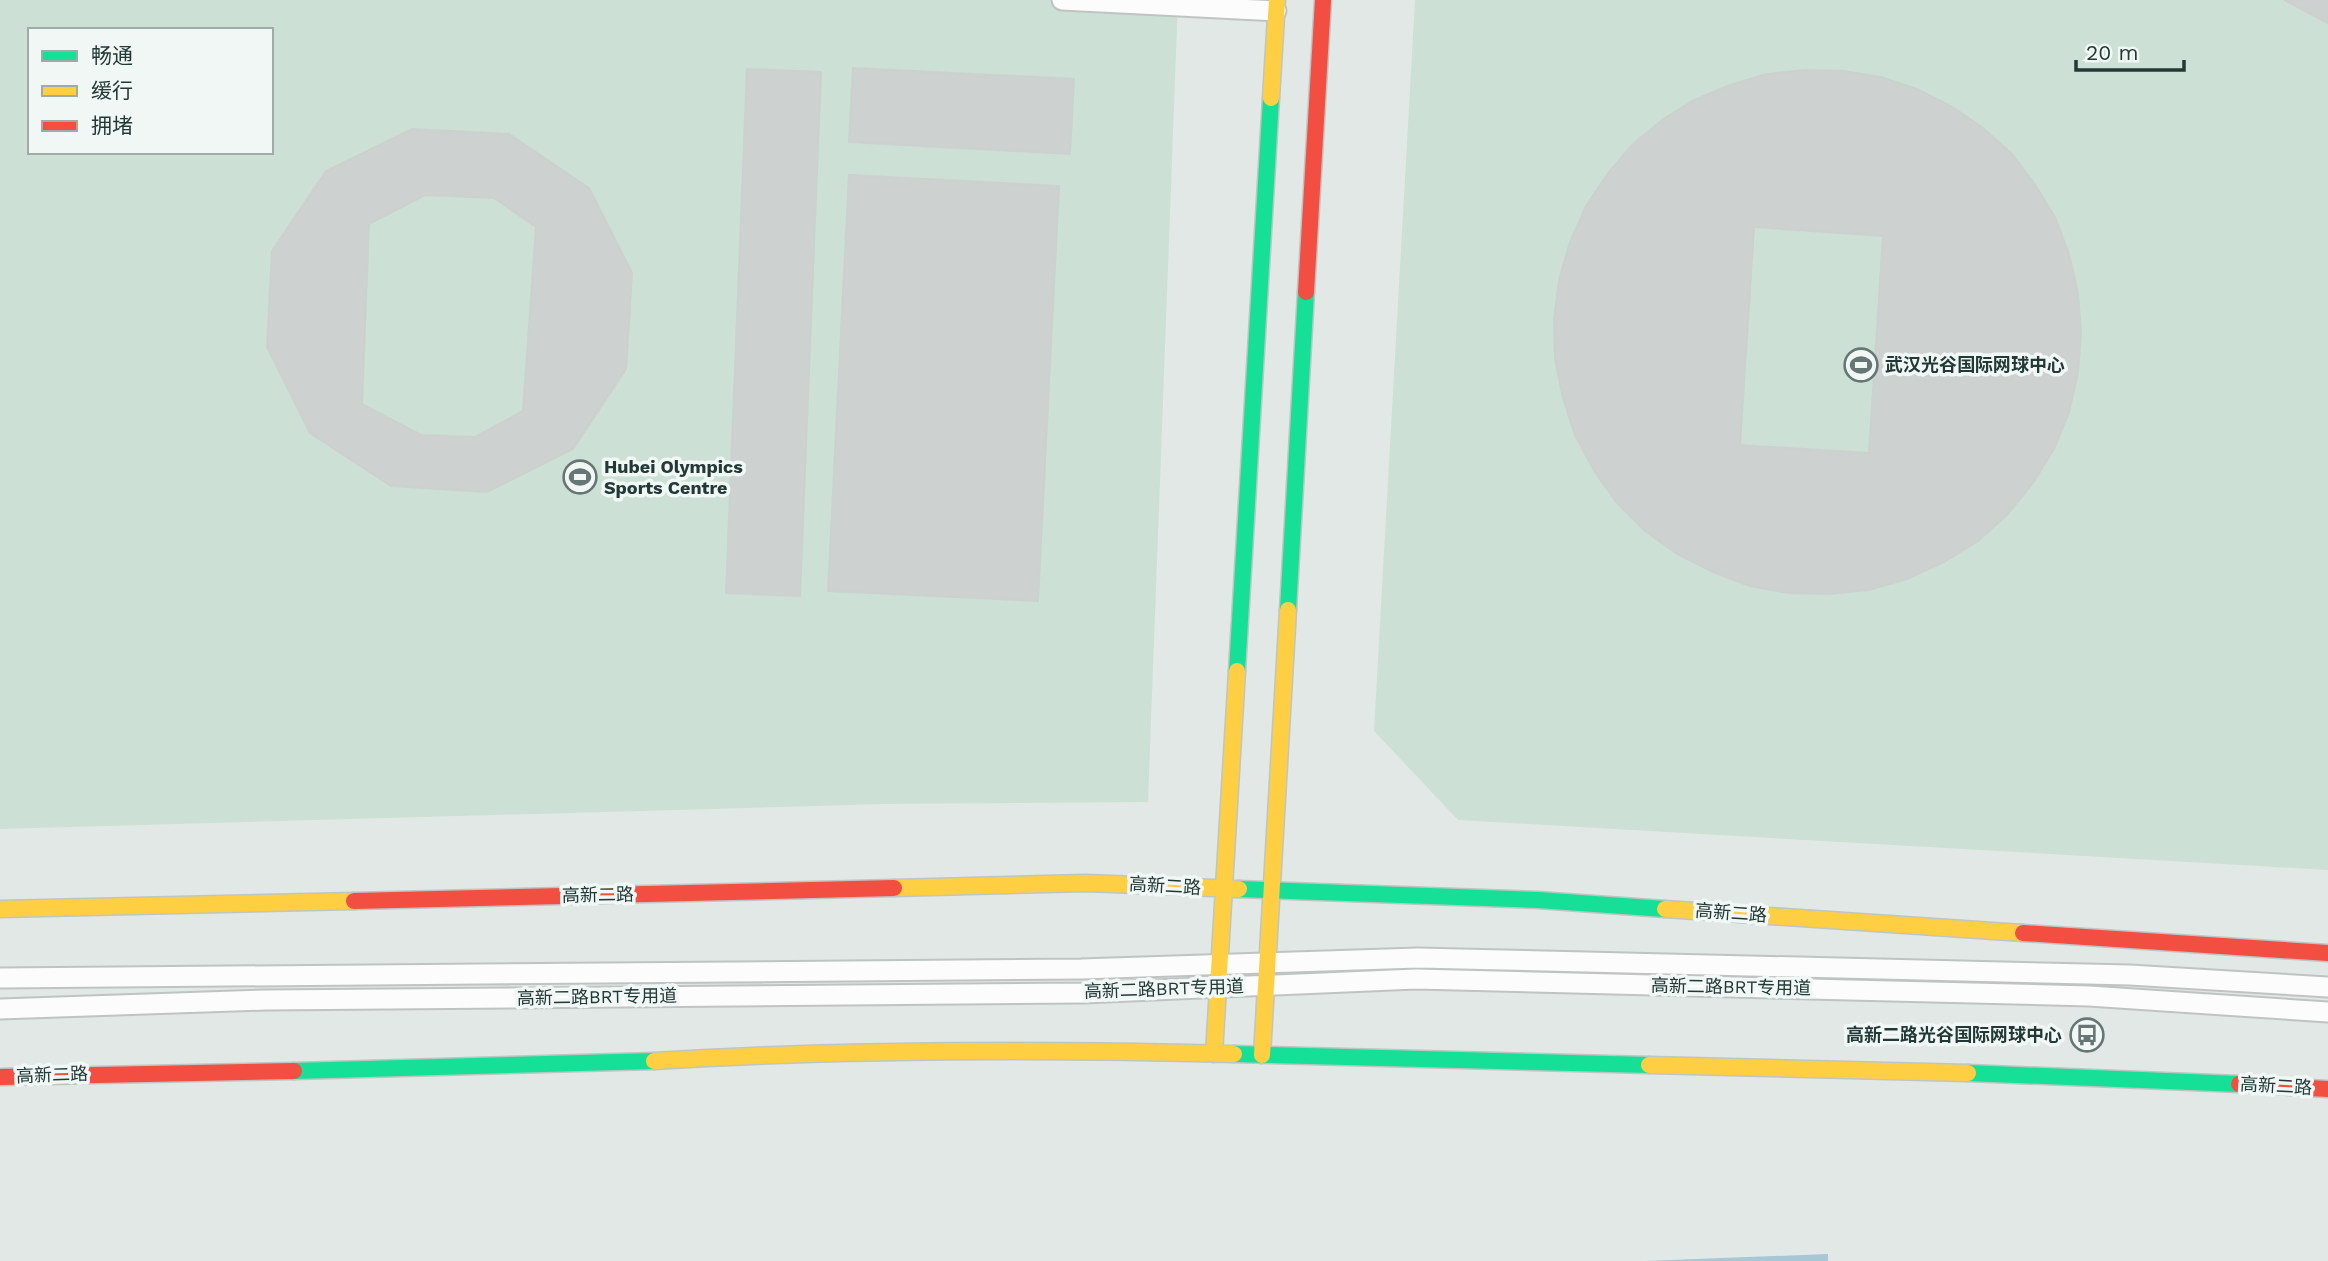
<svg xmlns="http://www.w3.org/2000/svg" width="2328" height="1261" font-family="'Work Sans','Noto Sans SC',sans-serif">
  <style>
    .green { fill: #cde0d5; fill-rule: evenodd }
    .water { fill: #a6c7d3 }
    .building { fill: #cdd1d0; stroke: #cbd1cf; stroke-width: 2; fill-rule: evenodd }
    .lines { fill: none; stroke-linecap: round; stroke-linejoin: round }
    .lane-casing { stroke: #bfc4c3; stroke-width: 23 }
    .fast-casing { stroke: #bfc5c3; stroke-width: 19 }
    .slow-casing { stroke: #bfc5c3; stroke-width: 19 }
    .jam-casing { stroke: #bfc5c3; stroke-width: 19 }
    .lane { stroke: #fbfcfb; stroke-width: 19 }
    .fast { stroke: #16e098; stroke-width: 16 }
    .slow { stroke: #ffcf43; stroke-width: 16 }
    .jam { stroke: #f24e42; stroke-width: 16 }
    .labels { text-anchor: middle; stroke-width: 7; stroke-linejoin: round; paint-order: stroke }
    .poi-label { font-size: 18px; font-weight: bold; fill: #223936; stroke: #f0f7f4; text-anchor: start }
    .street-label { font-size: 18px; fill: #223936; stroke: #f0f7f4 }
  </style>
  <rect width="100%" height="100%" fill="#e2e8e6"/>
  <path class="green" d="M0 0H1178L1148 802 885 804 0 829ZM30 30H271V152H30Z
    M1415 0H2328V870L1458 820 1374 731Z"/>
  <path class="water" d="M1828 1254V1261H1645Z"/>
  <path class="building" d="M2284 0H2328V23Z
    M853 68 1074 79 1070 154 849 142Z
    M747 69 821 72 800 596 726 593Z
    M1804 70 1843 71 1881 77 1917 89 1951 106 1982 127 2011 153 2034 183 2055 217 2069 254 2078 293 2081 333 2078 373 2069 412 2054 449 2033 483 2008 514 1978 541 1944 562 1907 579 1869 590 1829 594 1789 593 1750 586 1713 572 1677 554 1645 531 1617 503 1594 471 1575 435 1563 398 1555 359 1554 320 1559 280 1570 242 1586 206 1608 173 1633 144 1662 120 1694 100 1730 85 1767 74ZM1754 227 1883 236 1869 453 1740 445Z
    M412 129 509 134 589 188 632 273 626 369 573 449 487 492 391 486 310 433 267 347 272 251 326 171ZM425 195 494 198 536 227 523 411 475 437 421 435 362 404 369 224Z
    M849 175 1059 186 1038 601 828 591Z"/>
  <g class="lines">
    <defs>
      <path id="lane" d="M1062 0 1276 11
        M0 978 1081 969 1418 958 2130 975 2328 987
        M0 1009 265 1000 1083 993 1416 979 2089 996 2328 1012"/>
      <path id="fast" d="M1288 610 1306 292
        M1237 671 1271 98
        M1239 889 1538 900 1665 909
        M1234 1054 1649 1065
        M294 1071 654 1061
        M1968 1073 2239 1084"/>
      <path id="slow" d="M1271 98 1277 0
        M894 888 1086 883 1239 889
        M0 909 354 901
        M1665 909 2023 933
        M1214 1054 1237 671
        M1262 1055 1288 610
        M654 1061C847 1049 1040 1049 1234 1054
        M1649 1065 1968 1073"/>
      <path id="jam" d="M1306 292 1323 0
        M354 901 894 888
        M2023 933 2328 953
        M0 1077 294 1071
        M2239 1084 2328 1089"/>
    </defs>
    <use href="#lane" class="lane-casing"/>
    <use href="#fast" class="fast-casing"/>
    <use href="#slow" class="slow-casing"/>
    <use href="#jam" class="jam-casing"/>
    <use href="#lane" class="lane"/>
    <use href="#fast" class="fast"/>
    <use href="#slow" class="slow"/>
    <use href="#jam" class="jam"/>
  </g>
  <defs>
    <symbol id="stadium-ring" viewBox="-11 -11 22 22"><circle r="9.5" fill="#f0f7f4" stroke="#657674" stroke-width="1.5"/><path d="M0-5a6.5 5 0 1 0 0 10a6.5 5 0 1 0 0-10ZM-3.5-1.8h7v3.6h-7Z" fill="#657674"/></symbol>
    <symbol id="bus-ring" viewBox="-11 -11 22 22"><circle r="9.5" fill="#f0f7f4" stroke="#657674" stroke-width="1.5"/><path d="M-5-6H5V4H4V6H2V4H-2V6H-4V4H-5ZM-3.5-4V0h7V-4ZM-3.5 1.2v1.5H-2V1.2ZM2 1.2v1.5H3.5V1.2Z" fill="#657674"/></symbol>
  </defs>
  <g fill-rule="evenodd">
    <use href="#stadium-ring" x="1842" y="346" width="38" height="38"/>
    <use href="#stadium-ring" x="561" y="458" width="38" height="38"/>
    <use href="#bus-ring" x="2068" y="1016" width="38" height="38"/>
  </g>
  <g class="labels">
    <g class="poi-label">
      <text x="1885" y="371">武汉光谷国际网球中心</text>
      <text x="604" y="473">Hubei Olympics<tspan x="604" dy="21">Sports Centre</tspan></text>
      <text x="2062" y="1041" text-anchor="end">高新二路光谷国际网球中心</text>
    </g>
    <g class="street-label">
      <text transform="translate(1165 886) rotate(3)" y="6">高新二路</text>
      <text transform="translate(598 895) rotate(-1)" y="6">高新二路</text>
      <text transform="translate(1731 913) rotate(4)" y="6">高新二路</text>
      <text transform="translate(1731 987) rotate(1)" y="6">高新二路BRT专用道</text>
      <text transform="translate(1164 989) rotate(-2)" y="6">高新二路BRT专用道</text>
      <text transform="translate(597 997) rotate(-1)" y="6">高新二路BRT专用道</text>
      <text transform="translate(52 1075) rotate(-2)" y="6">高新二路</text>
      <text transform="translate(2276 1086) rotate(3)" y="6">高新二路</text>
    </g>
  </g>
  <rect x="28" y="28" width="245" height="126" fill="#f0f7f4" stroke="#9eaba8" stroke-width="2"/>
  <rect x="42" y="51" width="35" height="10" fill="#16e098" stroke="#9eaba8" stroke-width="2"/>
  <text x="91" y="63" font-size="21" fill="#223936">畅通</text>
  <rect x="42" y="86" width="35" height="10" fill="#ffcf43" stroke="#9eaba8" stroke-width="2"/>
  <text x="91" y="98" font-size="21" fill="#223936">缓行</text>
  <rect x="42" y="121" width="35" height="10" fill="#f24e42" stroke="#9eaba8" stroke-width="2"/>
  <text x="91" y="133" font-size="21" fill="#223936">拥堵</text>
  <path d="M2076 60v10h108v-10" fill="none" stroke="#223936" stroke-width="3.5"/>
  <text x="2086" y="60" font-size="21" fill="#223936" stroke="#f0f7f4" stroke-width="5" paint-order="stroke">20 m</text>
</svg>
